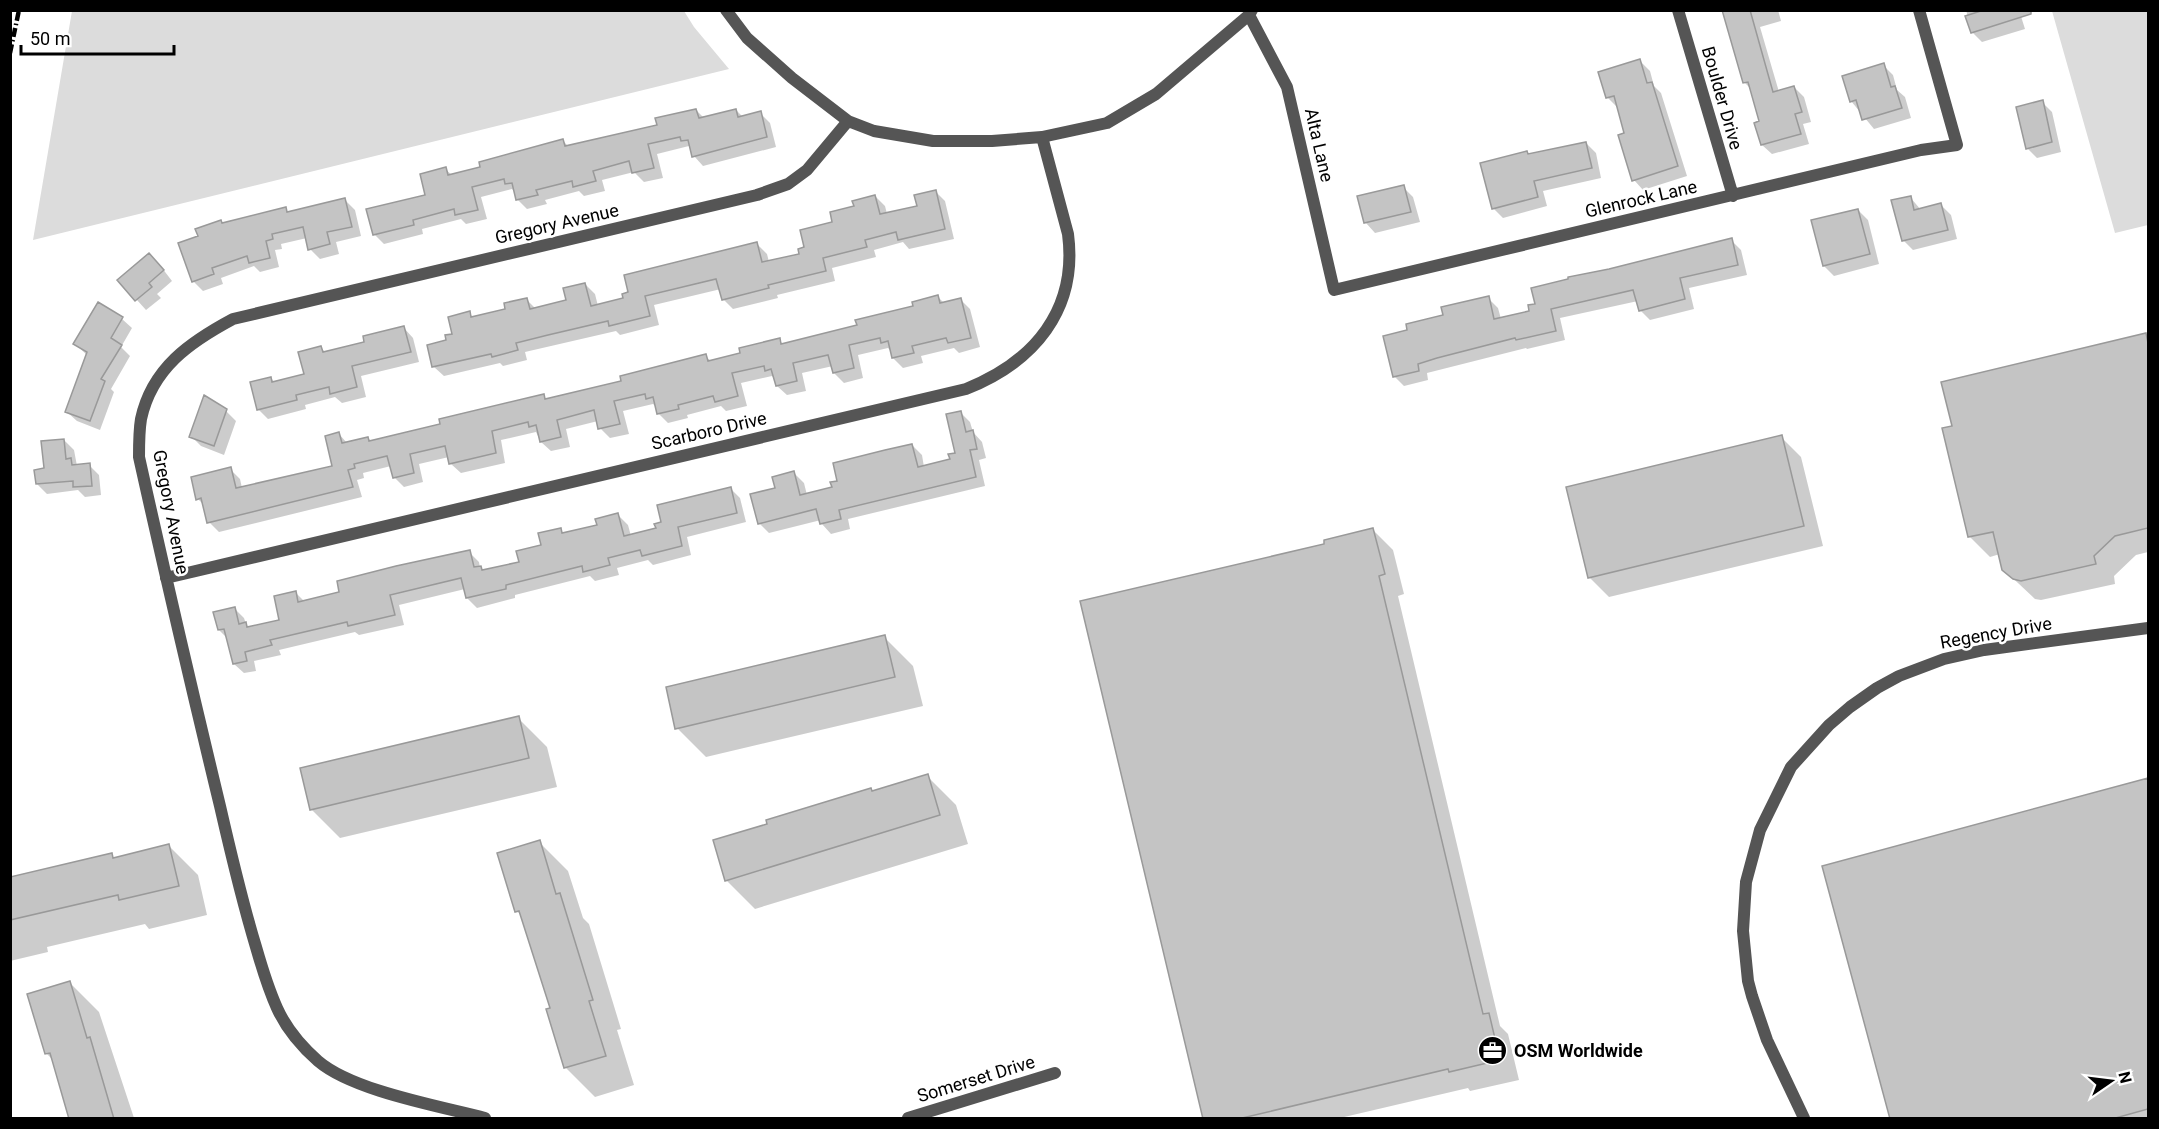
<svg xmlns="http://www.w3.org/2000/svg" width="2159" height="1129" font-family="Roboto,sans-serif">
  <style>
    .green { fill: #dcdcdc }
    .shadow { fill: #0003 }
    .building { fill: #c4c4c4; stroke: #999; stroke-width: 1.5 }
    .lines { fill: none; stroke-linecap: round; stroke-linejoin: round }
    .minor { stroke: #555; stroke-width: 12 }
    .rail { stroke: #000; stroke-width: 4.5; stroke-dasharray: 9 3 1.5 3; stroke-linecap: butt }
    .labels { text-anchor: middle; stroke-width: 5; stroke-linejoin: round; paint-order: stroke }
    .street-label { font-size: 18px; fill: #000; stroke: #fff }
    .poi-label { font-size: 18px; font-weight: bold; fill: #000; stroke: #fff; text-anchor: start }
  </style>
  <rect width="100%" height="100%" fill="#fff"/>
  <path class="green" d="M72 11H684L694 27 729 69 33 240Z
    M2052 11H2148V225L2115 233Z"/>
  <path class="shadow" d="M1723 10H1778L1781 21 1760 27 1779 92 1794 87 1804 97 1811 122 1803 124 1809 144 1772 154 1762 145 1761 122 1752 90 1744 82Z
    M1966 10H2019L2025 29 1982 42 1972 32Z
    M1640 61 1650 71 1654 86 1661 93 1687 176 1643 190 1634 180 1626 134 1617 107 1607 97Z
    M1883 65 1893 75 1897 90 1905 97 1911 118 1874 129 1851 101Z
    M2042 102 2052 112 2061 152 2037 158 2027 148Z
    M696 110 704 118 736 110 743 117 760 113 770 123 776 147 703 166 694 156 689 146 657 154 663 178 644 182 634 172 602 180 605 191 584 196 579 191 545 200 547 204 527 209 517 199 516 193 512 189 481 197 487 219 466 224 461 219 422 229 423 234 384 244 374 234 426 196 445 169 452 175 482 168 563 141 569 147 659 126Z
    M1586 143 1596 153 1601 178 1543 191 1547 206 1503 218 1493 208 1529 156Z
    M1403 187 1413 197 1420 222 1375 233 1366 223 1359 198Z
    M935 191 945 201 954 239 909 249 903 242 874 250 876 257 832 268 835 281 777 295 778 298 733 309 723 299 721 289 654 305 659 325 620 335 616 331 525 352 527 360 503 366 500 363 444 376 434 367 448 341 469 313 474 318 507 310 526 299 536 309 568 301 585 284 595 294 598 306 625 300 757 244 767 254 769 262 801 255 834 223 875 196 885 206 887 214 918 207Z
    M1910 197 1921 210 1941 205 1951 215 1957 239 1913 250 1903 240Z
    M345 200 355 210 361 236 336 242 339 254 320 259 310 249 307 238 281 244 282 249 275 250 279 267 260 272 254 266 221 278 223 284 203 291 193 281 200 237 223 224 285 209 289 213Z
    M1858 210 1868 220 1879 264 1834 276 1824 266Z
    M1731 240 1741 250 1747 275 1689 288 1694 309 1650 320 1640 310 1638 301 1560 318 1565 340 1527 349 1526 348 1427 373 1428 380 1404 386 1394 376 1409 331 1488 298 1498 308 1501 319 1531 312 1610 270Z
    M159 264 172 281 157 294 161 298 146 310 119 280Z
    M938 297 944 303 960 299 970 309 980 347 959 353 954 348 921 356 923 363 903 368 893 358 892 352 888 348 858 355 863 378 844 383 834 373 833 366 802 373 806 391 787 395 777 386 775 379 772 376 741 383 747 406 726 411 721 406 687 415 688 418 668 423 658 413 657 407 653 404 623 411 629 434 610 438 600 428 598 421 566 429 570 447 551 451 541 442 536 432 501 440 505 463 461 473 451 464 449 457 419 464 423 482 404 487 394 477 391 466 363 473 364 478 357 480 362 497 219 532 209 522 205 506 198 499 230 469 240 479 242 488 334 467 339 434 347 443 368 438 372 442 442 425 543 396 548 400 623 382 705 356 712 362 742 354 779 340 784 345 858 326 915 307Z
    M99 304 122 319 132 328 121 347 130 356 111 389 114 392 100 430 77 421 67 412 87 355 75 344Z
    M404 328 413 338 419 362 361 376 366 397 342 403 335 397 305 405 306 409 268 419 258 409 271 378 275 383 306 375 321 348 326 353 366 343Z
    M2146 335 2148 338V552L2136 555 2114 576 2115 584 2041 600 2035 599 2003 569 2000 554 1990 557 1970 537 1953 427Z
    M226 411 236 421 224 455 201 446 191 436Z
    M960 412 970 422 973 432 982 442 986 458 979 460 985 486 848 519 850 529 831 534 822 524 821 520 769 533 759 523 777 489 794 473 804 483 807 495 833 488 912 445 922 455 924 467 951 460 957 454Z
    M1781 437 1801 457 1823 546 1609 597 1589 577Z
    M64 440 74 450 77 466 89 465 99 475 101 495 85 497 78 490 47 494 37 484Z
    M730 488 740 498 746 522 687 537 691 555 653 565 648 560 617 568 619 575 595 581 590 576 515 595V598L477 608 467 598 465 589 399 605 404 625 359 635 355 632 279 650 281 655 254 661 256 671 244 673 234 664 228 639 219 630 234 608 244 618 246 624 249 628 281 621 295 592 305 602 341 594 469 552 479 562 480 568 484 571 520 563 543 546 560 530 565 534 599 526 618 515 628 525 631 536 657 529Z
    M1373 530 1393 550 1404 594 1398 596 1500 1026 1508 1034 1519 1080 1470 1091 1468 1088 1340 1118H1205L1326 545Z
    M884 637 913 666 923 706 706 757 677 728Z
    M518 718 547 747 557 787 340 838 311 809Z
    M927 776 956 805 968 844 755 909 726 880 769 825 870 789 873 792Z
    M2148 779V1118H1892L1824 867Z
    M539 842 568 871 583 918 589 924 621 1029 617 1030 634 1085 595 1097 566 1068 548 1010 552 1009 523 917 517 911Z
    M169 846 198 875 207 915 149 929 145 924 47 947 48 952 10 961V879L111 855 115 859Z
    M70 983 99 1012 134 1118H71L53 1060 46 1053Z"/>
  <path class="building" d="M1722 10H1750L1773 92 1794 86 1802 112 1795 114 1801 134 1761 145 1754 123 1759 121 1748 82 1743 83Z
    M1984 10H2031V14L1971 33 1965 16Z
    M1640 59 1647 83 1652 82 1678 166 1632 181 1618 135 1624 133 1614 96 1606 98 1598 72Z
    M1884 63 1891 87 1895 86 1902 108 1862 120 1856 100 1850 102 1842 76Z
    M2043 100 2052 142 2026 149 2016 107Z
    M696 109 699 118 736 109 738 117 761 111 767 137 692 157 688 140 681 141 680 137 648 144 654 168 632 173 629 161 593 171 596 181 573 187 572 181 536 190 538 195 516 200 512 183 505 184 504 179 472 187 478 210 455 215 454 209 413 220 414 225 373 235 366 209 425 195 420 174 446 167 448 175 480 167 479 162 563 139 565 146 657 125 655 118Z
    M1586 142 1592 168 1534 181 1538 197 1492 209 1480 163 1527 151 1528 154Z
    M1404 185 1411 212 1364 223 1357 196Z
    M936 190 945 229 898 240 896 232 865 240 867 247 823 258 826 271 768 285 769 288 722 300 716 279 645 296 650 316 609 326 608 321 548 335 516 343 518 350 492 357 491 354 432 367 427 345 446 340 445 335 452 334 448 317 470 311 471 317 505 309 504 303 527 298 530 309 566 300 563 288 585 283 591 306 623 298 622 294 628 292 624 275 757 242 762 262 799 254 798 249 804 247 800 230 832 222 830 212 854 206 852 201 875 195 880 214 917 206 914 195Z
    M1911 196 1914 210 1941 203 1948 230 1902 241 1891 200Z
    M345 198 352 227 327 232 330 244 308 250 303 227 272 234 273 239 266 241 270 258 249 263 247 256 212 268 214 274 192 282 178 243 198 236 195 229 221 220 222 223 286 207 287 212Z
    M1858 209 1870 254 1823 266 1811 220Z
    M1732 238 1738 265 1680 278 1685 299 1639 311 1633 290 1551 309 1556 331 1516 340 1515 338 1437 358 1418 364 1419 371 1393 377 1383 336 1407 330 1406 324 1443 315 1441 307 1489 296 1494 319 1529 311 1528 305 1535 304 1531 288 1568 279V277L1609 269Z
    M149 253 164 270 149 283 152 287 135 301 117 280Z
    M938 295 940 303 961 298 971 338 948 343 946 338 912 346 914 353 892 358 888 341 881 343 880 338 849 345 854 368 833 373 828 355 793 363 797 381 776 386 771 369 765 371 764 366 732 373 738 396 715 402 713 396 678 405 679 409 657 414 653 397 646 399 645 394 614 401 620 424 598 429 594 410 557 420 561 437 540 442 536 425 529 427 528 422 492 431 496 453 449 464 445 446 410 454 414 473 393 478 387 456 354 464 355 468 348 470 353 487 207 523 201 498 196 500 191 477 231 467 236 488 332 466 325 436 339 432 342 443 368 437 369 441 440 424 439 419 544 394 545 399 621 381 620 376 706 354 708 361 740 353 739 348 780 338 781 344 857 325 855 320 913 306 912 302Z
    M98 302 123 317 111 338 122 345 101 379 105 381 90 421 65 412 87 352 73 344Z
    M404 326 411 352 352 366 357 387 330 394 329 387 296 395 297 400 257 410 250 382 271 377 272 382 304 374 298 352 321 346 323 352 364 342 363 336Z
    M2146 333 2148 343V528L2115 536 2094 556 2096 564 2021 581 2013 579 2002 570 1993 532 1968 537 1942 428 1952 426 1941 382Z
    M204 395 227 409 214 446 189 437Z
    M961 411 966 432 973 430 977 449 970 450 976 477 839 510 841 519 820 524 816 509 758 524 750 494 775 488 772 477 794 471 800 495 832 487 830 482 837 481 833 463 885 450 912 444 918 467 950 459 948 454 955 453 946 414Z
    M1782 435 1804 526 1588 578 1566 487Z
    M64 439 66 459 71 458 72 465 90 463 92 486 73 487V481L36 484 34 470 44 468 41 441Z
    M731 487 737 513 678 527 682 546 642 556 640 550 608 558 610 565 583 572 582 566 506 585V589L466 598 461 578 390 595 395 615 348 626 347 622 270 640 272 645 245 652 247 661 233 664 224 629 218 630 213 612 235 607 239 624 246 622 247 627 279 620 274 596 296 591 298 602 339 592 337 581 396 566 470 550 474 567 481 566 482 570 519 562 516 551 541 545 538 533 561 528 562 533 597 525 595 519 618 513 624 536 656 528 654 524 661 522 657 505Z
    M1373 528 1385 574 1379 576 1483 1014 1489 1013 1500 1060 1449 1072 1448 1069 1238 1119H1203L1080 601 1324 544V540Z
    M885 635 895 677 675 729 666 687Z
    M519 716 529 758 310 810 300 768Z
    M928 774 940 815 725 881 713 840 767 824 766 820 871 788 872 791Z
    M2148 778V1109L2112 1119H1890L1822 866Z
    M540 840 556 894 560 893 593 1000 589 1001 606 1056 564 1068 546 1009 550 1008 519 911 515 912 497 853Z
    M169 844 179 886 119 900 118 895 10 920V877L112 853 113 858Z
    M70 981 87 1038 90 1037 114 1119H69L50 1053 45 1054 27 994Z"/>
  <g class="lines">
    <path class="minor" d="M726 10 747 38 792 78 848 121 874 131 933 141H992L1042 137 1107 123 1156 94 1249 15 1252 10
      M1678 10 1733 196
      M1249 15 1287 87 1334 290 1921 150 1957 145 1919 10
      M166 578 966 389C1034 362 1078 310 1068 234L1042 137
      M485 1118C439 1106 353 1091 318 1061 301 1046 286 1028 277 1008 268 988 262 968 256 947 242 901 231 854 220 806 192 690 165 574 139 457 139 445 139 431 141 419 152 368 190 342 233 319L757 195 788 184 807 170 848 121
      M908 1118 1055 1073
      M1804 1118 1767 1040 1752 996 1748 981 1743 931 1746 882 1760 830 1791 767 1829 725 1850 707 1877 688 1899 676 1944 659 1984 650 2148 628"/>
    <path class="rail" d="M10 53 19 10"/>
  </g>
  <defs>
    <symbol id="office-disc" viewBox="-11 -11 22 22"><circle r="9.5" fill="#000" stroke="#fff"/><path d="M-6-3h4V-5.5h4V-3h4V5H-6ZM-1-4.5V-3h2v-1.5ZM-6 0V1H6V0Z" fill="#fff"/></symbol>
  </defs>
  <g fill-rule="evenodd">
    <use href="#office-disc" x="1476" y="1034" width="33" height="33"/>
  </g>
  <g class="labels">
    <g class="street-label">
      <text transform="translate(1722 98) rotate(74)" y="6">Boulder Drive</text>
      <text transform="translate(1319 145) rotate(77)" y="6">Alta Lane</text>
      <text transform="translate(1641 199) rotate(-13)" y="6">Glenrock Lane</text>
      <text transform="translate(557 224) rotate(-13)" y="6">Gregory Avenue</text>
      <text transform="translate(709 431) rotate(-13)" y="6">Scarboro Drive</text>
      <text transform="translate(171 512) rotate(79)" y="6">Gregory Avenue</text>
      <text transform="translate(1996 633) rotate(-10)" y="6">Regency Drive</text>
      <text transform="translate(976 1079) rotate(-17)" y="6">Somerset Drive</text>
    </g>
    <g class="poi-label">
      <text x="1514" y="1057">OSM Worldwide</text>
    </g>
  </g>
  <rect width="2159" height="1129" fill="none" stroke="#000000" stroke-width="24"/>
  <g transform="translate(2111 1081) rotate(76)" stroke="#ffffff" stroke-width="4.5" paint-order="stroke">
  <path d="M0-4.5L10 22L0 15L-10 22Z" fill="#000000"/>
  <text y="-9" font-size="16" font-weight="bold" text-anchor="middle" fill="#000000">N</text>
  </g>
  <path d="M21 45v9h153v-9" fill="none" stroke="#000000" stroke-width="3"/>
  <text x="30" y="45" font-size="18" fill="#000000" stroke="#ffffff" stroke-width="4.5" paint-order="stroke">50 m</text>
</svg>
